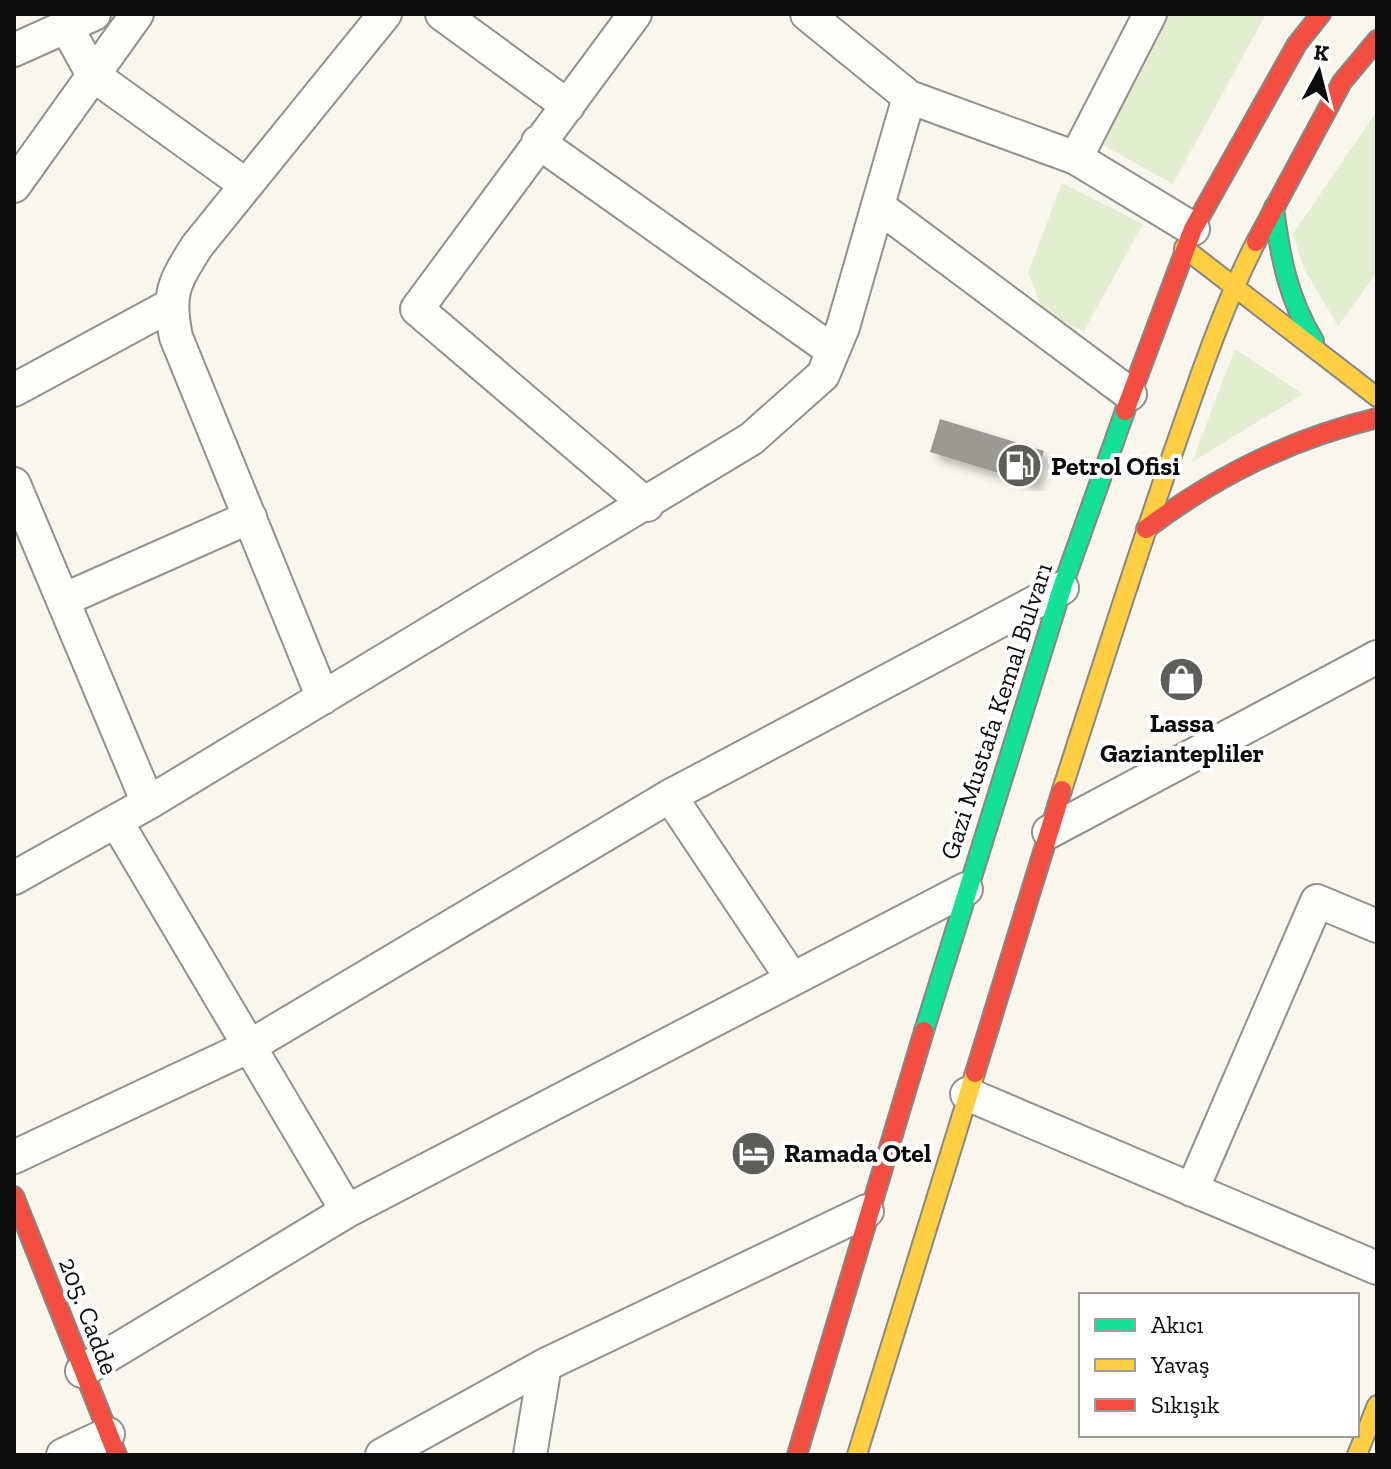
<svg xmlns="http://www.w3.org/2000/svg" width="1391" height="1469" font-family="'Zilla Slab',serif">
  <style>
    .green { fill: #e3edcf }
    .building { fill: #9c9995; filter: url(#shadow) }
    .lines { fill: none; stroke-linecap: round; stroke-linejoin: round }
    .street-casing { stroke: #92918d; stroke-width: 36 }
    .fast-casing { stroke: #898784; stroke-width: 22 }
    .slow-casing { stroke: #898784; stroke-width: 22 }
    .jam-casing { stroke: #898784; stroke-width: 22 }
    .street { stroke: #fefefc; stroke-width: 32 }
    .fast { stroke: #16e098; stroke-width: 18 }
    .slow { stroke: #ffcf43; stroke-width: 18 }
    .jam { stroke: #f24e42; stroke-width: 18 }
    .labels { text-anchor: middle; stroke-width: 8; stroke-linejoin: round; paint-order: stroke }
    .poi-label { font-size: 26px; font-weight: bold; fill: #0b0b0b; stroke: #fff; text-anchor: start }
    .street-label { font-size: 26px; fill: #0b0b0b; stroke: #fff }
  </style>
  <defs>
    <filter id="shadow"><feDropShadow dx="7" dy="7" stdDeviation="4" flood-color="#0004"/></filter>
  </defs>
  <rect width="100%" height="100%" fill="#f9f6ee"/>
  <path class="green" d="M1170 14H1266L1173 184 1099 143Z
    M1377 111V272L1338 326 1304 269 1293 234Z
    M1062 183 1143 224 1084 331 1045 315 1028 273Z
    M1235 349 1303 394 1192 462Z"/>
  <path class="building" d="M940 419 1044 451 1034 484 930 452Z"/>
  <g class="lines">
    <defs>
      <path id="street" d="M442 14 568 106
        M635 14 417 309 647 505
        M807 14 909 97 1076 158 1193 229
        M67 28 93 75 246 185
        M14 50 94 14
        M538 142 833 351
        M1076 158 1150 14
        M14 186 137 14
        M878 206 1130 394
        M14 390 169 306
        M14 484 148 803
        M63 600 250 517
        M323 698 176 337C167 293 174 283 197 246L385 14
        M670 796 791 977
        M116 821 347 1211
        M1049 832 1377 657
        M14 878 148 803 751 439 823 375 843 327 909 97
        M967 1094 1377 1268
        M14 1157 250 1046 670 796 1062 588
        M1192 1190 1317 901 1377 926
        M82 1371 347 1211 966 889
        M63 1455 108 1434
        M382 1455 545 1365 867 1211
        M530 1455 545 1365"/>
      <path id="fast" d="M1274 207C1280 257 1288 298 1314 341
        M924 1031 1062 588 1125 411"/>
      <path id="slow" d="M1184 248 1377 397
        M1062 790C1100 673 1136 557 1177 441 1201 373 1223 306 1256 242
        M857 1455 975 1073
        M1357 1455 1377 1405"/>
      <path id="jam" d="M1256 242 1342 82 1377 40
        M1125 411 1193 229 1297 44 1321 14
        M1146 529C1217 475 1291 439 1377 418
        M975 1073 1062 790
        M14 1196 117 1455
        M797 1455 924 1031"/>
    </defs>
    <use href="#street" class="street-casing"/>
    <use href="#fast" class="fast-casing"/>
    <use href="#slow" class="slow-casing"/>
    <use href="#jam" class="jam-casing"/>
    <use href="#street" class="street"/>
    <use href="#fast" class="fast"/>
    <use href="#slow" class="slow"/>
    <use href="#jam" class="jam"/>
  </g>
  <defs>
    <symbol id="fuel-disc" viewBox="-11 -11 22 22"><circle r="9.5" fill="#5e5d5a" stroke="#fff"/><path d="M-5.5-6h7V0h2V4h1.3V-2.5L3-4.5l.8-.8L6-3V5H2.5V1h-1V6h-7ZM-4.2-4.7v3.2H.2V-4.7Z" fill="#fff"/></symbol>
    <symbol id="shop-disc" viewBox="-11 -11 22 22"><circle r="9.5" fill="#5e5d5a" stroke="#fff"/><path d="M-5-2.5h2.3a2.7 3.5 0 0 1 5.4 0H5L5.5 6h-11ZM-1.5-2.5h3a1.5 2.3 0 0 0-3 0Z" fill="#fff"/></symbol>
    <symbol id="hotel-disc" viewBox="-11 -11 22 22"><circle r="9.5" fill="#5e5d5a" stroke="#fff"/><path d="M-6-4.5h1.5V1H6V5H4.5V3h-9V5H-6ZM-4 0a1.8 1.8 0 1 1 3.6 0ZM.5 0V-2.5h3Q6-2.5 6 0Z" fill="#fff"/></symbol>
  </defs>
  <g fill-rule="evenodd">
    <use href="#fuel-disc" x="994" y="440" width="51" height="51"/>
    <use href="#shop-disc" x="1156" y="654" width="51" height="51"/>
    <use href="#hotel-disc" x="728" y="1128" width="51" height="51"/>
  </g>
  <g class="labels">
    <g class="poi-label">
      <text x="1051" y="475">Petrol Ofisi</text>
      <text x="1182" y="732" text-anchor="middle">Lassa<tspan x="1182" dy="30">Gaziantepliler</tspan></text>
      <text x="784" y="1162">Ramada Otel</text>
    </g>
    <g class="street-label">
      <text transform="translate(996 711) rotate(-72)" y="9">Gazi Mustafa Kemal Bulvarı</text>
      <text transform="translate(89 1316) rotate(69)" y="9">205. Cadde</text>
    </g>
  </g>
  <rect width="1391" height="1469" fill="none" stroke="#0b0b0b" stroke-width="32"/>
  <rect x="1079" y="1293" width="280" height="144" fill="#ffffff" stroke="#9d9d9d" stroke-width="2"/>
  <rect x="1095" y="1319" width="40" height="12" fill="#16e098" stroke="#9d9d9d" stroke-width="2"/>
  <text x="1151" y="1333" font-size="24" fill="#0b0b0b">Akıcı</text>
  <rect x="1095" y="1359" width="40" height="12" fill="#ffcf43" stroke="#9d9d9d" stroke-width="2"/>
  <text x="1151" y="1373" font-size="24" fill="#0b0b0b">Yavaş</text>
  <rect x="1095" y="1399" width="40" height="12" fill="#f24e42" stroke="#9d9d9d" stroke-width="2"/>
  <text x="1151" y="1413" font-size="24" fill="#0b0b0b">Sıkışık</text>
  <g transform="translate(1319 72) rotate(7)" stroke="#ffffff" stroke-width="6" paint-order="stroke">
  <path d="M0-6L14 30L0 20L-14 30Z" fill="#0b0b0b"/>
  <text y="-12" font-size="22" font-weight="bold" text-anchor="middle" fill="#0b0b0b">K</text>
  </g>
</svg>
